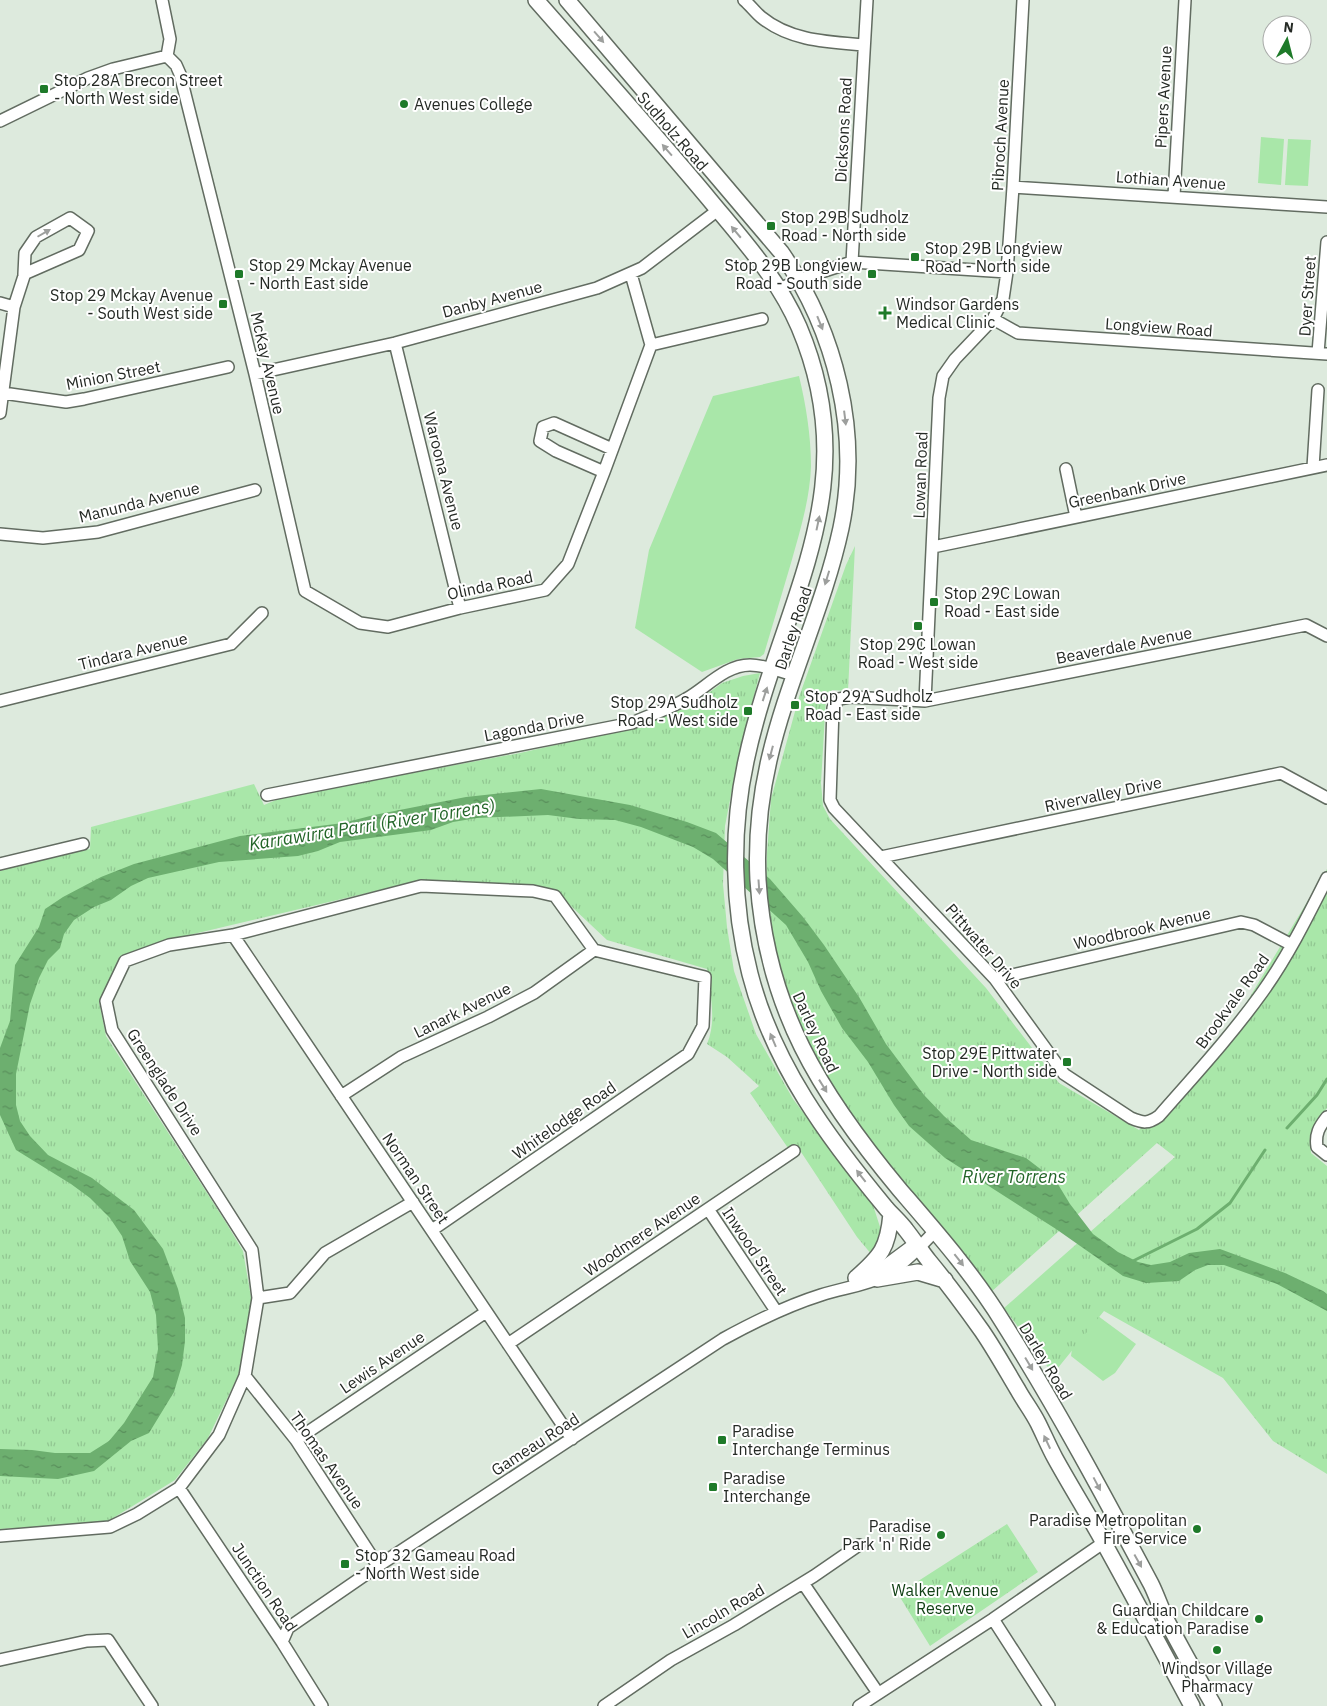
<svg xmlns="http://www.w3.org/2000/svg" width="1327" height="1706" font-family="'IBM Plex Sans',sans-serif">
  <style>
    .green { fill: #a9e7a9 }
    .park { fill: url(#park-tufts) }
    .water { fill: url(#water-ripples) }
    .lines { fill: none; stroke-linecap: round; stroke-linejoin: round }
    .stream { stroke: #6daf6f; stroke-width: 3 }
    .street-casing { stroke: #626c61; stroke-width: 14 }
    .secondary-casing { stroke: #626c61; stroke-width: 18 }
    .street { stroke: #fff; stroke-width: 11 }
    .secondary { stroke: #fff; stroke-width: 15 }
    .oneway { fill: #9d9f9d }
    .poi-dot { fill: #1e7a29; stroke: #fff; stroke-width: 2 }
    .labels { text-anchor: middle; stroke-width: 4; stroke-linejoin: round; paint-order: stroke }
    .poi-label { font-size: 16px; fill: #252a25; stroke: #fff; text-anchor: start }
    .street-label { font-size: 16px; fill: #252a25; stroke: #fff }
    .park-label { font-size: 16px; fill: #124116; stroke: #fff }
    .water-label { font-size: 18px; font-style: italic; fill: #226528; stroke: #fff }
  </style>
  <defs>
    <pattern id="park-tufts" width="24" height="20" patternUnits="userSpaceOnUse" patternTransform="scale(1.25)"><rect width="24" height="20" fill="#a9e7a9"/><path d="M3 7l-1-3M5 7V3M7 7l1-3M15 17l-1-3M17 17v-4M19 17l1-3" fill="none" stroke="#91c691"/></pattern>
    <pattern id="water-ripples" width="26" height="14" patternUnits="userSpaceOnUse" patternTransform="scale(1.25)"><rect width="26" height="14" fill="#6daf6f"/><path d="M2 4q2-2 4 0t4 0M15 11q2-2 4 0t4 0" fill="none" stroke="#598f5b"/></pattern>
  </defs>
  <rect width="100%" height="100%" fill="#ddeadd"/>
  <path class="green" d="M1261 137 1284 139 1281 185 1258 183Z
    M1288 139 1311 140 1308 186 1285 185Z
    M799 376C806 405 811 436 811 466 810 499 800 531 791 563 782 593 773 624 764 654L760 657 738 659 702 672 635 628 649 550 713 396Z
    M1094 1313 1136 1344 1115 1373 1103 1381 1071 1356 1073 1342Z"/>
  <path class="park" d="M855 546 848 691 832 690 826 697 821 783 823 806 830 819 986 988 1059 1083 1139 1130 1216 1053 1327 869V1108C1315 1124 1309 1132 1311 1153L1327 1166V1474L1273 1441 1223 1378 1104 1311 1053 1374 1004 1308 1175 1157 1157 1143 990 1293 928 1212 871 1141 823 1074 791 1008 774 950 766 883 767 853 771 799 799 697 846 565Z
    M760 673 740 748 725 826 723 884 727 927 734 971 756 1034 793 1099 873 1205 880 1227 879 1245 872 1255 857 1237 801 1152 796 1146 788 1148 750 1093 759 1086 727 1057 707 1044C717 1021 710 993 707 969L607 940 557 893 418 881 168 940 120 956 99 1002 106 1036 225 1221 243 1251 252 1303 238 1376 208 1438 175 1480 105 1523 0 1529V871L52 856 90 849 91 827 254 784 264 805 283 797 520 753 644 725 692 705 722 683 743 676Z
    M1007 1524 1038 1572 930 1646 898 1594Z"/>
  <path class="water" d="M541 789 630 805 687 822 716 833 770 879 803 917 824 945 859 997 886 1044 924 1095 944 1116 971 1140 1026 1158 1056 1181 1070 1204 1093 1234 1118 1252 1138 1262 1151 1265 1170 1262 1189 1253 1220 1249 1285 1273 1323 1291 1327 1294V1311L1277 1284 1224 1265H1208L1195 1270 1179 1281 1146 1283 1123 1276 1056 1229 945 1158 909 1126 894 1105 868 1062 842 1028 821 991 808 962 786 925 713 859 693 847 641 827 615 820 579 819 548 815 477 818 453 822 431 830 340 842 318 851 298 856 219 862 148 878 131 886 111 900 94 907 74 920 64 934 60 948 48 960 39 978 30 1004 16 1074V1105L20 1121 30 1136 48 1155 92 1178 134 1210 163 1249 178 1289 185 1318V1341L182 1365 174 1392 149 1433 131 1441 94 1471 58 1479 0 1476V1449L32 1450 55 1453H90L109 1441 124 1423 153 1377 158 1349 156 1315 150 1292 130 1261 122 1236 110 1218 90 1198 71 1184 16 1150 0 1115V1048L10 1021 15 965 39 927 45 909 63 897 101 877 134 864 240 836 343 823 374 815 466 797Z"/>
  <g class="lines">
    <path class="stream" d="M1287 1128 1317 1095 1327 1079
      M1131 1262 1197 1229 1230 1203 1265 1150"/>
    <defs>
      <path id="street" d="M162 0 170 39 167 56
        M744 0C750 5 755 12 761 17 790 41 828 42 864 45
        M167 56 176 65 180 74 255 374 305 591 360 623 388 627 460 608 545 590 568 564 604 472 651 345 631 274
        M0 121 88 78 113 69 167 56
        M1013 187 1327 207
        M1174 196 1185 0
        M852 262 867 0
        M779 289 809 276 852 262 1007 272
        M0 303 14 307
        M993 319 1018 333 1327 354
        M395 343 460 608
        M651 345 762 319
        M1318 353 1327 242
        M255 374 395 343 597 288 642 268 718 210
        M3 393 66 402 84 399 228 367
        M0 413 14 307 24 276V274L25 253 36 237 70 218 88 231 79 250 24 274
        M1313 467 1318 390
        M1066 469 1076 517
        M604 472 556 451 540 441 543 427 554 423 612 449
        M0 534 43 538 98 532 255 490
        M933 547 1327 465
        M1327 636 1306 625 925 701 850 697 839 699 833 708 830 800 834 808 995 979 1064 1074 1131 1118C1143 1123 1148 1124 1159 1116 1194 1076 1230 1037 1261 994 1287 958 1307 918 1327 878
        M0 701 231 644 262 613
        M925 701 939 398 943 376 955 359 993 319 1003 299 1007 272 1013 187 1023 0
        M267 795 632 723C650 715 669 709 686 699 706 688 725 665 750 665 765 665 781 672 795 675
        M881 857 1281 773 1327 798
        M0 864 83 844
        M233 935 572 1439
        M995 979 1241 922 1254 925 1292 945
        M341 1096 401 1057 488 1017 534 993 594 950
        M1327 1117C1319 1127 1315 1134 1317 1147L1327 1155
        M708 1209 776 1311
        M865 1274 886 1265 913 1245
        M258 1298 290 1293 325 1253 413 1202
        M508 1344 794 1151
        M245 1376 296 1440 378 1566
        M296 1440 486 1312
        M179 1488 282 1642 322 1706
        M0 1536 110 1527 137 1514 179 1488 219 1435 245 1376 258 1298 252 1250 112 1030 106 1001 125 961 169 945 233 935 421 886 533 891 555 896 594 950 705 977 703 1026 688 1054 432 1230
        M803 1583 878 1693
        M993 1619 1049 1706
        M282 1642 288 1628 378 1566 723 1339C754 1322 786 1306 821 1295 842 1288 864 1286 884 1276 904 1264 920 1247 936 1230
        M0 1660 87 1641 108 1640 152 1706
        M604 1706 671 1660 734 1625 814 1576 859 1545
        M859 1706 993 1619 1103 1543 1122 1532"/>
      <path id="secondary" d="M536 0C594 66 653 132 709 199 742 239 778 278 799 327 869 492 779 605 746 761 731 830 732 905 750 974 773 1064 828 1138 886 1208 893 1216 900 1222 906 1230 914 1240 921 1251 929 1261 948 1284 965 1307 982 1331 995 1350 1006 1370 1018 1390 1024 1401 1032 1411 1038 1423 1044 1435 1049 1447 1055 1458 1071 1487 1088 1514 1104 1543 1134 1597 1163 1652 1192 1706
        M567 0 781 252C836 332 861 432 841 528 824 607 787 681 769 760 760 799 756 840 758 880 766 1008 820 1094 900 1190 937 1233 974 1275 1004 1324 1057 1408 1104 1496 1151 1584 1157 1596 1161 1609 1167 1621 1182 1650 1198 1678 1214 1706
        M856 1278C881 1256 888 1248 891 1214
        M877 1279 918 1272 945 1280"/>
    </defs>
    <use href="#street" class="street-casing"/>
    <use href="#secondary" class="secondary-casing"/>
    <use href="#street" class="street"/>
    <use href="#secondary" class="secondary"/>
  </g>
  <defs><path id="oneway-solid" d="M-6-.8H1V-3.2L6.5 0L1 3.2V.8H-6Z" transform="scale(1.25)"/></defs>
  <g class="oneway">
    <use href="#oneway-solid" transform="translate(599 37) rotate(49)"/>
    <use href="#oneway-solid" transform="translate(667 150) rotate(-131)"/>
    <use href="#oneway-solid" transform="translate(736 232) rotate(-130)"/>
    <use href="#oneway-solid" transform="translate(44 233) rotate(-30)"/>
    <use href="#oneway-solid" transform="translate(820 323) rotate(68)"/>
    <use href="#oneway-solid" transform="translate(845 418) rotate(83)"/>
    <use href="#oneway-solid" transform="translate(818 523) rotate(-78)"/>
    <use href="#oneway-solid" transform="translate(827 578) rotate(107)"/>
    <use href="#oneway-solid" transform="translate(765 694) rotate(-72)"/>
    <use href="#oneway-solid" transform="translate(771 753) rotate(105)"/>
    <use href="#oneway-solid" transform="translate(759 887) rotate(86)"/>
    <use href="#oneway-solid" transform="translate(773 1040) rotate(-113)"/>
    <use href="#oneway-solid" transform="translate(823 1086) rotate(58)"/>
    <use href="#oneway-solid" transform="translate(861 1176) rotate(-128)"/>
    <use href="#oneway-solid" transform="translate(959 1260) rotate(52)"/>
    <use href="#oneway-solid" transform="translate(1029 1364) rotate(59)"/>
    <use href="#oneway-solid" transform="translate(1047 1442) rotate(-115)"/>
    <use href="#oneway-solid" transform="translate(1097 1484) rotate(62)"/>
    <use href="#oneway-solid" transform="translate(1138 1561) rotate(61)"/>
  </g>
  <g class="poi-dot">
    <rect x="39" y="84" width="10" height="10" rx="2.5"/>
    <circle cx="404" cy="104" r="5"/>
    <rect x="766" y="221" width="10" height="10" rx="2.5"/>
    <rect x="910" y="252" width="10" height="10" rx="2.5"/>
    <rect x="234" y="269" width="10" height="10" rx="2.5"/>
    <rect x="867" y="269" width="10" height="10" rx="2.5"/>
    <rect x="218" y="299" width="10" height="10" rx="2.5"/>
    <path d="M882.5 305.5h5v5h5v5h-5v5h-5v-5h-5v-5h5z"/>
    <rect x="929" y="597" width="10" height="10" rx="2.5"/>
    <rect x="913" y="621" width="10" height="10" rx="2.5"/>
    <rect x="790" y="700" width="10" height="10" rx="2.5"/>
    <rect x="743" y="706" width="10" height="10" rx="2.5"/>
    <rect x="1062" y="1057" width="10" height="10" rx="2.5"/>
    <rect x="717" y="1435" width="10" height="10" rx="2.5"/>
    <rect x="708" y="1482" width="10" height="10" rx="2.5"/>
    <circle cx="1197" cy="1529" r="5"/>
    <circle cx="941" cy="1535" r="5"/>
    <rect x="340" y="1559" width="10" height="10" rx="2.5"/>
    <circle cx="1259" cy="1619" r="5"/>
    <circle cx="1217" cy="1650" r="5"/>
  </g>
  <g class="labels">
    <g class="poi-label">
      <text x="54" y="86">Stop 28A Brecon Street<tspan x="54" dy="18">- North West side</tspan></text>
      <text x="414" y="110">Avenues College</text>
      <text x="781" y="223">Stop 29B Sudholz<tspan x="781" dy="18">Road - North side</tspan></text>
      <text x="925" y="254">Stop 29B Longview<tspan x="925" dy="18">Road - North side</tspan></text>
      <text x="249" y="271">Stop 29 Mckay Avenue<tspan x="249" dy="18">- North East side</tspan></text>
      <text x="862" y="271" text-anchor="end">Stop 29B Longview<tspan x="862" dy="18">Road - South side</tspan></text>
      <text x="213" y="301" text-anchor="end">Stop 29 Mckay Avenue<tspan x="213" dy="18">- South West side</tspan></text>
      <text x="896" y="310">Windsor Gardens<tspan x="896" dy="18">Medical Clinic</tspan></text>
      <text x="944" y="599">Stop 29C Lowan<tspan x="944" dy="18">Road - East side</tspan></text>
      <text x="918" y="650" text-anchor="middle">Stop 29C Lowan<tspan x="918" dy="18">Road - West side</tspan></text>
      <text x="805" y="702">Stop 29A Sudholz<tspan x="805" dy="18">Road - East side</tspan></text>
      <text x="738" y="708" text-anchor="end">Stop 29A Sudholz<tspan x="738" dy="18">Road - West side</tspan></text>
      <text x="1057" y="1059" text-anchor="end">Stop 29E Pittwater<tspan x="1057" dy="18">Drive - North side</tspan></text>
      <text x="732" y="1437">Paradise<tspan x="732" dy="18">Interchange Terminus</tspan></text>
      <text x="723" y="1484">Paradise<tspan x="723" dy="18">Interchange</tspan></text>
      <text x="1187" y="1526" text-anchor="end">Paradise Metropolitan<tspan x="1187" dy="18">Fire Service</tspan></text>
      <text x="931" y="1532" text-anchor="end">Paradise<tspan x="931" dy="18">Park 'n' Ride</tspan></text>
      <text x="355" y="1561">Stop 32 Gameau Road<tspan x="355" dy="18">- North West side</tspan></text>
      <text x="1249" y="1616" text-anchor="end">Guardian Childcare<tspan x="1249" dy="18">&amp; Education Paradise</tspan></text>
      <text x="1217" y="1674" text-anchor="middle">Windsor Village<tspan x="1217" dy="18">Pharmacy</tspan></text>
    </g>
    <g class="street-label">
      <text transform="translate(1163 97) rotate(-87)" y="6">Pipers Avenue</text>
      <text transform="translate(843 130) rotate(-87)" y="6">Dicksons Road</text>
      <text transform="translate(673 131) rotate(49)" y="6">Sudholz Road</text>
      <text transform="translate(1000 135) rotate(-87)" y="6">Pibroch Avenue</text>
      <text transform="translate(1171 180) rotate(4)" y="6">Lothian Avenue</text>
      <text transform="translate(1307 296) rotate(-86)" y="6">Dyer Street</text>
      <text transform="translate(492 299) rotate(-15)" y="6">Danby Avenue</text>
      <text transform="translate(1159 327) rotate(4)" y="6">Longview Road</text>
      <text transform="translate(268 363) rotate(77)" y="6">McKay Avenue</text>
      <text transform="translate(113 375) rotate(-11)" y="6">Minion Street</text>
      <text transform="translate(444 471) rotate(76)" y="6">Waroona Avenue</text>
      <text transform="translate(920 475) rotate(-88)" y="6">Lowan Road</text>
      <text transform="translate(1127 490) rotate(-12)" y="6">Greenbank Drive</text>
      <text transform="translate(139 502) rotate(-14)" y="6">Manunda Avenue</text>
      <text transform="translate(490 585) rotate(-12)" y="6">Olinda Road</text>
      <text transform="translate(793 628) rotate(-72)" y="6">Darley Road</text>
      <text transform="translate(1124 645) rotate(-11)" y="6">Beaverdale Avenue</text>
      <text transform="translate(133 651) rotate(-14)" y="6">Tindara Avenue</text>
      <text transform="translate(534 726) rotate(-11)" y="6">Lagonda Drive</text>
      <text transform="translate(1103 794) rotate(-12)" y="6">Rivervalley Drive</text>
      <text transform="translate(1142 928) rotate(-13)" y="6">Woodbrook Avenue</text>
      <text transform="translate(984 946) rotate(49)" y="6">Pittwater Drive</text>
      <text transform="translate(1232 1001) rotate(-54)" y="6">Brookvale Road</text>
      <text transform="translate(462 1010) rotate(-26)" y="6">Lanark Avenue</text>
      <text transform="translate(816 1032) rotate(65)" y="6">Darley Road</text>
      <text transform="translate(165 1082) rotate(57)" y="6">Greenglade Drive</text>
      <text transform="translate(564 1120) rotate(-35)" y="6">Whitelodge Road</text>
      <text transform="translate(416 1178) rotate(56)" y="6">Norman Street</text>
      <text transform="translate(642 1234) rotate(-34)" y="6">Woodmere Avenue</text>
      <text transform="translate(755 1251) rotate(56)" y="6">Inwood Street</text>
      <text transform="translate(1046 1361) rotate(59)" y="6">Darley Road</text>
      <text transform="translate(382 1362) rotate(-34)" y="6">Lewis Avenue</text>
      <text transform="translate(535 1444) rotate(-33)" y="6">Gameau Road</text>
      <text transform="translate(327 1460) rotate(55)" y="6">Thomas Avenue</text>
      <text transform="translate(265 1587) rotate(56)" y="6">Junction Road</text>
      <text transform="translate(723 1611) rotate(-30)" y="6">Lincoln Road</text>
    </g>
    <g class="park-label">
      <text x="945" y="1596">Walker Avenue<tspan x="945" dy="18">Reserve</tspan></text>
    </g>
    <g class="water-label">
      <text transform="translate(372 825) rotate(-9)" y="6">Karrawirra Parri (River Torrens)</text>
      <text x="1014" y="1183">River Torrens</text>
    </g>
  </g>
  <g transform="translate(1287 40) rotate(7)"><circle r="24" fill="#ffffff" stroke="#a8aaa8"/>
  <path d="M0-4L9 19L0 12L-9 19Z" fill="#1e7a29"/>
  <text y="-8" font-size="14" font-weight="bold" text-anchor="middle" fill="#252a25">N</text>
  </g>
</svg>
